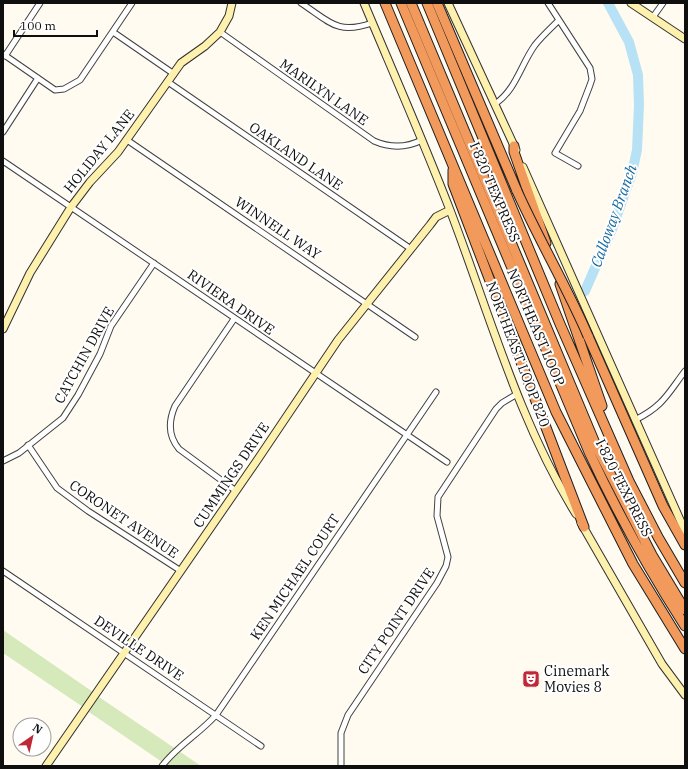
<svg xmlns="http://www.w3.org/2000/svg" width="688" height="769" font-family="'IBM Plex Serif',serif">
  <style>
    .green { fill: #d5e9bb }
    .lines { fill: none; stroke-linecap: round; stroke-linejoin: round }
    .river { stroke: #b7e1f5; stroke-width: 10 }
    .street-casing { stroke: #424242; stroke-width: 7 }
    .secondary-casing { stroke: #313131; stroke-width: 9 }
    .highway-casing { stroke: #202020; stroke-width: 11 }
    .street { stroke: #fff; stroke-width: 5 }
    .secondary { stroke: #fdf1ad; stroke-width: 7 }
    .highway { stroke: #f2995c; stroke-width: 9 }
    .highway-bridge-casing { stroke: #202020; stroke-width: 11; stroke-linecap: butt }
    .highway-bridge { stroke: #f2995c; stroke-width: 9 }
    .labels { text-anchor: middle; stroke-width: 4; stroke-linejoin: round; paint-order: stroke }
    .street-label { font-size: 14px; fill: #0f0f0f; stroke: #fff }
    .poi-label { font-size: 14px; fill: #0f0f0f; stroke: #fff; text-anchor: start }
    .water-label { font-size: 15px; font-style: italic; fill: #196ca0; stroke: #fff }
  </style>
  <rect width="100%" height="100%" fill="#fffbf1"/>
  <path class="green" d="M3 630 93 692 83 707 3 653Z
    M99 697 201 766H168L89 712Z"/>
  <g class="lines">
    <path class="river" d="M585 291 612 229 632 173 637 150 639 105 638 75 629 42 608 3"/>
    <defs>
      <path id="street" d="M301 3C330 22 337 35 372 23
        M548 3 590 68 592 79 590 85 580 111 555 153 578 166
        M653 17 663 3
        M113 32 174 74
        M220 32 374 141C390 148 406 148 422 140
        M3 54 55 90 64 89 80 80 132 3
        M5 56 40 3
        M168 82 411 249
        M495 104C516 90 521 64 535 45 542 36 551 28 559 20
        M3 132 38 78
        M127 140 415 337
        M3 161 447 462
        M234 319 175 406C168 422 168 436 179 449L236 491
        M635 420C663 406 667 395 685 371
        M28 445 57 488 88 511 181 571
        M3 461 19 453 63 418 78 395 100 354 111 326 154 263
        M3 571 261 746
        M162 766C177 746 199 734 216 715L436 392
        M341 766V733L348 715 437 583 446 566 448 557 437 516 438 497 496 409 502 403 517 394"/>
      <path id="secondary" d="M364 3C393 72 423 140 450 210 489 312 518 420 576 514
        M448 3 516 150
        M631 3 685 39
        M523 167 685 531
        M3 329 30 273 71 207 90 182 118 152 181 63 205 46 220 32 229 16 232 3
        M581 523 662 664 685 695
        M46 766 258 459 338 340 430 225 436 217 450 210"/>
      <path id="highway" d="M385 3 556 412 633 564 685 649
        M401 3 589 452C617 512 649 570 685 626
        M411 3 597 448 652 555 685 610
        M427 3 560 324 629 481 658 537 685 583
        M437 3 517 191
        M514 146V152L546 243
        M453 170V184L584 527
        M560 284 602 406
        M588 336 663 506 685 545"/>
    </defs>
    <use href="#street" class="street-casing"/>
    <use href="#secondary" class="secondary-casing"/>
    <use href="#highway" class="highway-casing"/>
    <use href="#street" class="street"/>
    <use href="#secondary" class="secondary"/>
    <use href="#highway" class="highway"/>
    <defs>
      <path id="highway-bridge" d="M517 191C539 240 567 287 588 336"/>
    </defs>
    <use href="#highway-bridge" class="highway-bridge-casing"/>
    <use href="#highway-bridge" class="highway-bridge"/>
  </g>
  <defs>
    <symbol id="theatre-square" viewBox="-11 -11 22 22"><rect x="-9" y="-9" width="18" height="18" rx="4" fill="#be2837" stroke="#fff"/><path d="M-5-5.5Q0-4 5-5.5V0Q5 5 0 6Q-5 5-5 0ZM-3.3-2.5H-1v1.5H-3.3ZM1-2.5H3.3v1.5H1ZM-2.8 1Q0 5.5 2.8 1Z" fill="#fff"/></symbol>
  </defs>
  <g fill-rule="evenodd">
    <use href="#theatre-square" x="521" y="669" width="20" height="20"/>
  </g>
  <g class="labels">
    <g class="street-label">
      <text transform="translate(324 92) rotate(35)" y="5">MARILYN LANE</text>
      <text transform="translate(99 151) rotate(-51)" y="5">HOLIDAY LANE</text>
      <text transform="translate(296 156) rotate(34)" y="5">OAKLAND LANE</text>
      <text transform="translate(495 192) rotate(67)" y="5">I 820 TEXPRESS</text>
      <text transform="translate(278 228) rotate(34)" y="5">WINNELL WAY</text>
      <text transform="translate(231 302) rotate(35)" y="5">RIVIERA DRIVE</text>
      <text transform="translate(536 327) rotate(67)" y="5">NORTHEAST LOOP</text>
      <text transform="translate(518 354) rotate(69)" y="5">NORTHEAST LOOP 820</text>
      <text transform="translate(84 355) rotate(-61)" y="5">CATCHIN DRIVE</text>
      <text transform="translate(231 475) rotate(-56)" y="5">CUMMINGS DRIVE</text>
      <text transform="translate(624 488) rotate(63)" y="5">I 820 TEXPRESS</text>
      <text transform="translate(124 519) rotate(34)" y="5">CORONET AVENUE</text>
      <text transform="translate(295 577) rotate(-56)" y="5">KEN MICHAEL COURT</text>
      <text transform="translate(396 621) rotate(-56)" y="5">CITY POINT DRIVE</text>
      <text transform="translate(139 648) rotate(34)" y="5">DEVILLE DRIVE</text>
    </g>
    <g class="poi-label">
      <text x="544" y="676">Cinemark<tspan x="544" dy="16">Movies 8</tspan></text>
    </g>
    <g class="water-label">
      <text transform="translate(614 216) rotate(-70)" y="5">Calloway Branch</text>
    </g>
  </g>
  <rect width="688" height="769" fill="none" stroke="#0f0f0f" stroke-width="8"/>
  <g transform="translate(32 737) rotate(34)"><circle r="19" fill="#ffffff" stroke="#9f9f9f"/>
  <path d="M0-3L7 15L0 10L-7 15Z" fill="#be2837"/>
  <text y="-6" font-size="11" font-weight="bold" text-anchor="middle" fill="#0f0f0f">N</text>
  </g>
  <path d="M14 30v6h83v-6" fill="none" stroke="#0f0f0f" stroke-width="2"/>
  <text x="20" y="30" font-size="12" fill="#0f0f0f" stroke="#ffffff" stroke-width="3" paint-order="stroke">100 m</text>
</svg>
